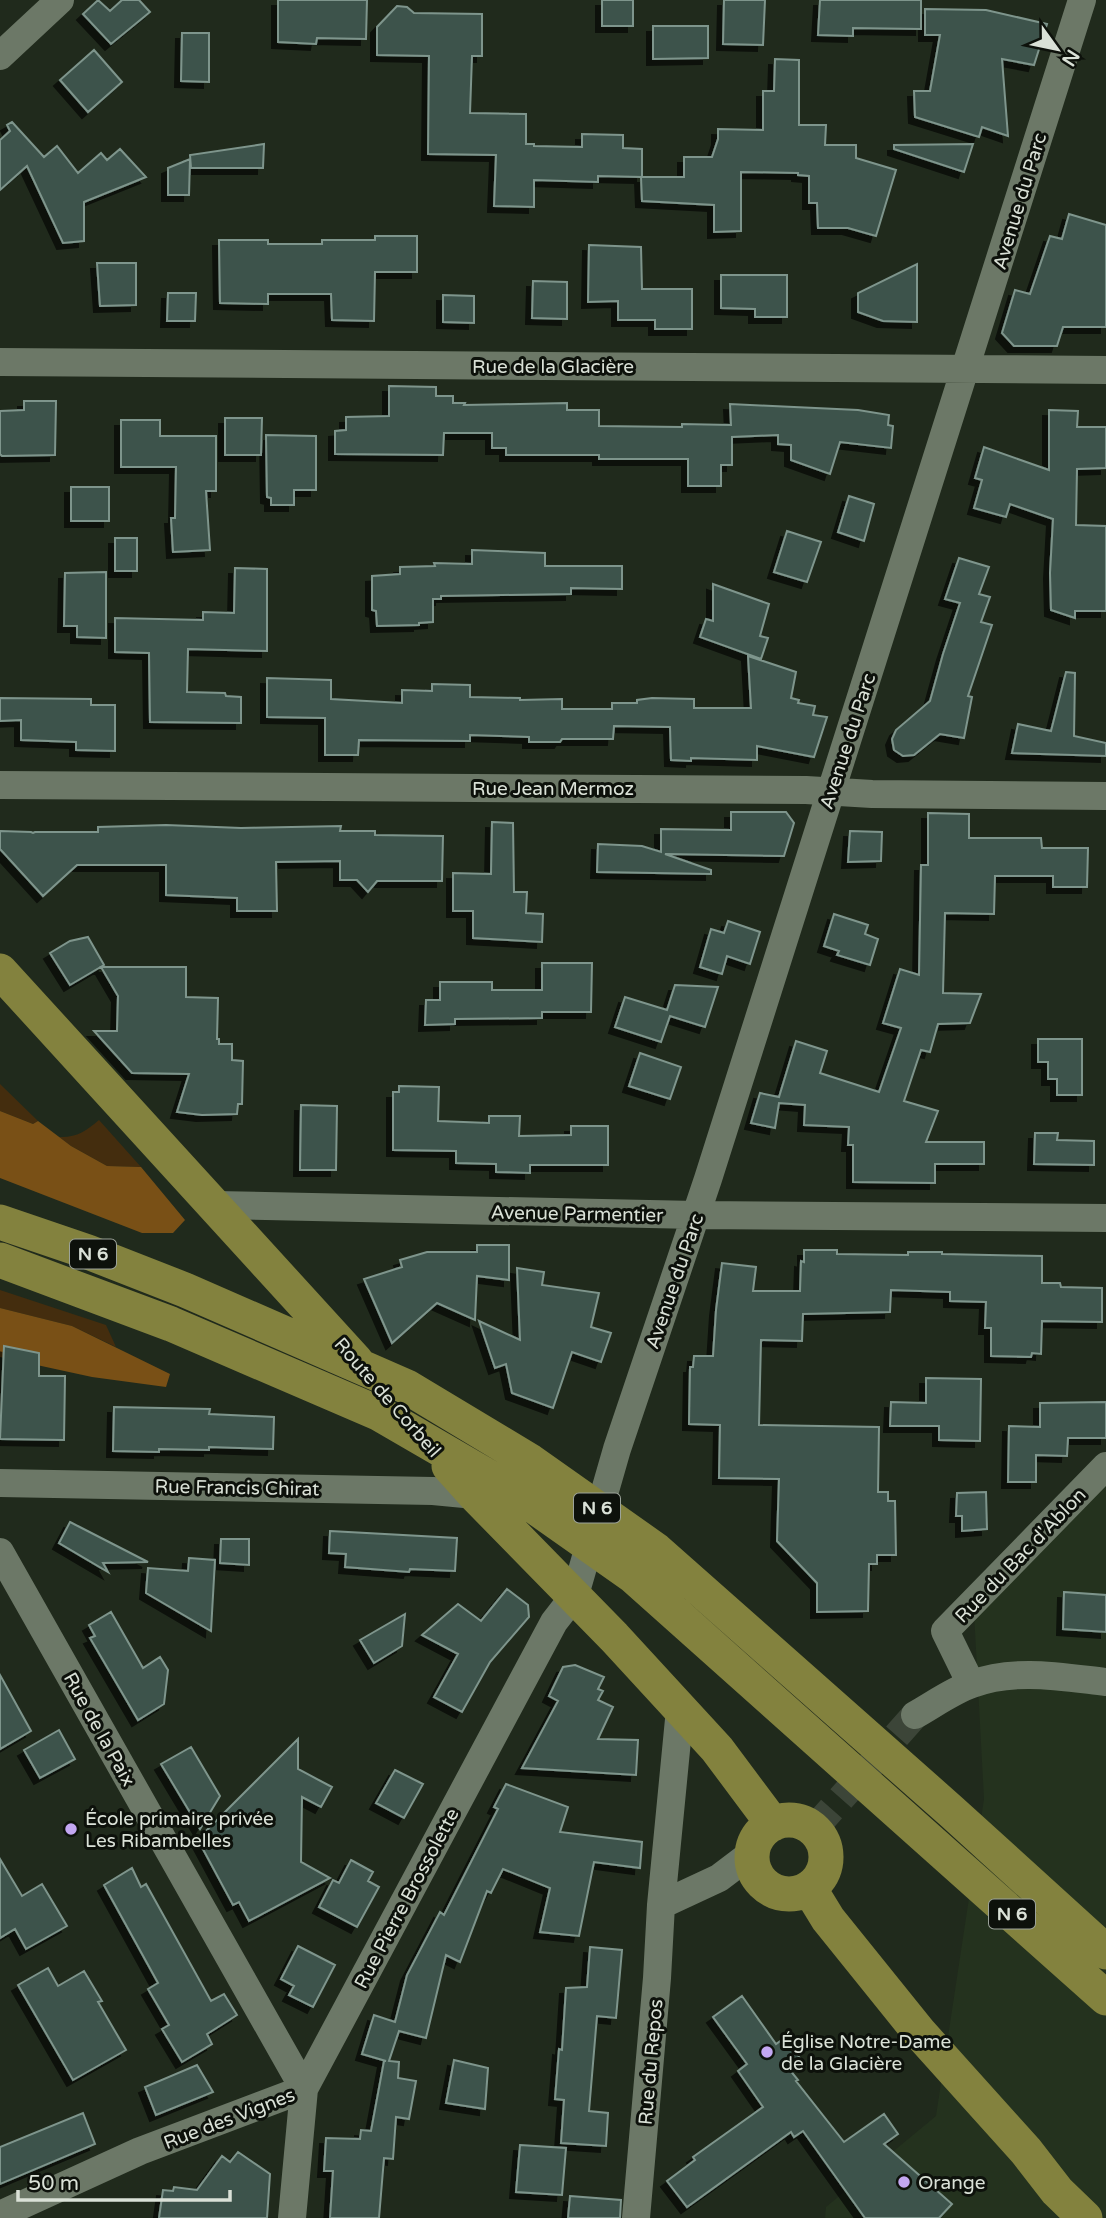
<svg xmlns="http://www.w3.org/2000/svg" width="1106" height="2218" font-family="'Varela Round',sans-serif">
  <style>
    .built { fill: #24321e }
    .green { fill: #442d0e }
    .forest { fill: #795016 }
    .building { fill: #3e534b; stroke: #7e958c; stroke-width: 2; filter: url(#shadow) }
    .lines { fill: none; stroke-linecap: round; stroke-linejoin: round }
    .minor-tunnel { stroke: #3c4538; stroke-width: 28; stroke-dasharray: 28 14; stroke-linecap: butt }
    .minor { stroke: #6c7867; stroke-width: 28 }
    .major { stroke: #83823e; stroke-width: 35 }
    .poi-dot { fill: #c3a7f2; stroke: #0d110b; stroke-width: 2.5 }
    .labels { text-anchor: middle; stroke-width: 6; stroke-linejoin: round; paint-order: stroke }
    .shield { fill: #0d110b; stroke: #9ca39a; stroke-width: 2 }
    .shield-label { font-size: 18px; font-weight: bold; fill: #dae1d7 }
    .street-label { font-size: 19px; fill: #dae1d7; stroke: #0d110b }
    .poi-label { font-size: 19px; fill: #dae1d7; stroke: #0d110b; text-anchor: start }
  </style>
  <defs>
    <filter id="shadow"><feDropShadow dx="-6" dy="6" stdDeviation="0" flood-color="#0009"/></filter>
  </defs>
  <rect width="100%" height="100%" fill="#202a1c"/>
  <path class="built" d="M1106 1475V2218H825L826 2207 936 2116 984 1799 974 1612Z"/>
  <path class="green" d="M0 1084 38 1121 33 1124 0 1111Z
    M99 1120 141 1167 107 1166 71 1146 59 1137C76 1138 86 1131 99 1120Z
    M0 1290 106 1325 116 1347 72 1326 0 1308Z"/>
  <path class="forest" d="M0 1111 33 1124 38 1121 71 1146 107 1166 141 1167 185 1220 173 1233H142L0 1178Z
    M0 1308 72 1326 170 1374 166 1387 92 1377 0 1357Z"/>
  <path class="building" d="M98 0 110 11 122 0H139L150 12 111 44 83 14Z
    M278 0H367L366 39 317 38 316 44 278 42Z
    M602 0H633V26H602Z
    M724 0H765L763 45 723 44Z
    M820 0H921V29L853 28V36L818 35Z
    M397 6 407 7 414 13 482 14V56H472L470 113 526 114V144H534V146L582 147V134L623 135V148L642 149V177H684V157H712L718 139V129L763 130V91H774L775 59 799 60V125H826L825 145H856V158L896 170 876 236 848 228H818L817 203H809V176L798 175V173L741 172V231L714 232V205L642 201 641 177 598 176V182L534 180V207L494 206 496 155 428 154 429 56 377 55V27Z
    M925 9 986 10 1047 24 1034 65 1002 59 1008 136 982 127 979 137 915 117 914 91H930L940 35H925Z
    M653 26H708V58L653 59Z
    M182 33H209V82L181 81Z
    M94 50 122 82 88 112 60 80Z
    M12 122 44 157 57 146 78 173 101 153 107 160 120 149 146 177 84 202V241L63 243 27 166 0 190V140L10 131 7 125Z
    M264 144 263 168H191L190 155Z
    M973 144 964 172 894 149V145Z
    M190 159 189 195H168V168Z
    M1069 214 1106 225V327H1063L1057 346H1014L1002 333 1015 290 1030 294 1050 236 1062 239Z
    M375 236H417V272H375L374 321 332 320 331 294H268V304L220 303 219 240H268V244H322V240H375Z
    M589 245 641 247 642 289H692V329H655V320H618V301L588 302Z
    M97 263H136V305L100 306Z
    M917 264V322L883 321 858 312V293Z
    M721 275H787V317H755V309L721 308Z
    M533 281 567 282V319L532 318Z
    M168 293H196L195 321H167Z
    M443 295 474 296V323L443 322Z
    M389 386 436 387V396H453V403H465L464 405 567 403V410H599V426L682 427V424L731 425 730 404 858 410 889 415 888 425 893 426 891 448 840 442 830 474 791 460V445L778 444V435L732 437V465H721V486H688V459H599V455H506V448H492V433H444L443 455 335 454V431L346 430V417L389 416Z
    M24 401H56L55 455 2 456 0 454V411L24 410Z
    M1049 410 1078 411 1077 427H1106V468L1077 469 1076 525 1106 526V611H1075V618L1051 610 1050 573 1053 519 1010 504 1006 517 974 508 982 480 975 478 984 447 1049 470Z
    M225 418H262L261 455H225Z
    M121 420H160V436H216V491H206L210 550 173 552 171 518H175L176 467H121Z
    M266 435 316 436V490H294V505H271V498L267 497Z
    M71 487H109V521H71Z
    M849 496 874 504 864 541 838 532Z
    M787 531 821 542 807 582 774 572Z
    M115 538H137V571H115Z
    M472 550 545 553V566H622V589L571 588V594L441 596V599H433V622L419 623V625L377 626 376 611 372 610V576L400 574V567L435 566 434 563 472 564Z
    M959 558 989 567 979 594 990 597 981 622 992 625 968 696 972 697 964 738 940 734 914 755 903 756 894 750 892 739 896 730 930 701 943 654 960 603 945 599Z
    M235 568 267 569V651L188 649 187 692 225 693 226 696 241 697V723L150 722 149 653 115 652V618L203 620V612L234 613Z
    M106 572V638L77 637V626H64L65 573Z
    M713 584 769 604 760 636 768 638 761 659 700 637 706 619 713 621Z
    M748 656 796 672 791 698 799 700 798 703 815 706 813 715 827 717 814 757 757 746V760L691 758V761L671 760 670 727 614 726 613 739H562L560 742H529V737L470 735V741L359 740 358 755H325V718L267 717V678L331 680V699L402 703V690L432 691V684L470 685V697L520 698V700L562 699V709H612V703H637V700L652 698 694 699V708H751Z
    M1066 672 1075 673 1074 736 1106 743V756L1012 753 1018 724 1051 731Z
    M0 698 91 699V705H115V751L76 750V742L21 740V720L0 721Z
    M731 812H786L794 823 784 856 665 854 711 870V874L597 872 598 844 642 846 661 852V829L731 830Z
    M928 813 969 814V838H1041L1042 848H1088L1087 887H1053V876H995L994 914 945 913 943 993 981 994 970 1023 938 1024 930 1052 921 1050 904 1101 938 1111 926 1142H984V1164H935V1183L853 1182V1145H848L849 1127 804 1125 805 1105 779 1103 775 1128 751 1123 760 1093 779 1097 796 1041 827 1051 820 1073 879 1092 901 1028 883 1023 900 969 919 975 921 865H928Z
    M492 822 513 823 514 892H527L526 913 543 914 542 942 473 938V911H453V873L491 874Z
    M166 825 241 828 341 826 340 831H375V835L443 836 442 881H377L368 892 357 880H340V861L276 862 277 911H237V898L166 895V865H77L43 896 0 849V831L31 832 33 833 35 832H98V827Z
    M850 831 882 832 881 861 848 862Z
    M834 914 868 925 865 934 878 939 870 965 837 955 839 951 824 946Z
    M728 921 760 932 750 964 727 956 722 974 700 967 711 929 724 933Z
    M88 937 104 965 70 985 50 953 70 941Z
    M542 963H592L591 1012H542V1018L455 1019V1024L425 1025 426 1000H440V982H492V990H542Z
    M101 967H186V997L218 998 217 1039H219V1044H232V1060L243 1061 242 1104H238L237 1114 202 1115 177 1112 189 1074 132 1073 94 1031H117L118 996Z
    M675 985 718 987 705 1027 670 1016 661 1042 615 1027 625 997 667 1010Z
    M1038 1039H1082V1095H1057V1079H1048V1062H1038Z
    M640 1053 681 1067 670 1099 629 1086Z
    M399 1086 439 1087 438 1121 489 1123V1116H520L519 1136 571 1135V1126H608V1165H530V1173L496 1172V1164L456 1163V1151L393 1150V1092H399Z
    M301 1105 337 1106 336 1170H300Z
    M1035 1133H1058L1057 1140 1094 1141V1165L1034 1164Z
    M477 1245H509V1280L477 1276 475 1320 437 1303 392 1343 364 1279 402 1267 400 1260 427 1252H477Z
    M804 1250H837V1254L908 1255V1252H942V1254L1042 1256V1283H1060L1061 1287 1102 1288V1322L1042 1321 1041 1354 1032 1353 1031 1357 991 1356V1328H985L986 1302 950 1301V1292L891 1290 890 1312 803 1314 802 1341 761 1340 759 1425 879 1427 878 1492H888V1501H895L896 1555H877V1564H869L868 1611 817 1612V1583L777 1541 779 1479 719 1478 720 1425 689 1424 690 1367H693L694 1356H713L716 1310 722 1263 756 1267 753 1291H800L801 1261 804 1262Z
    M517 1268 544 1272 542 1285 599 1293 591 1327 611 1333 601 1362 572 1352 553 1408 512 1393 506 1364 495 1368 479 1321 520 1340Z
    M4 1346 39 1353V1376H65L64 1440 0 1439Z
    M926 1378 981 1379 980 1441 939 1440V1426H890L891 1402 926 1403Z
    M1106 1402V1438H1068L1067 1456 1036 1455V1482H1008L1009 1426 1040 1427V1403Z
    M114 1407 210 1409 209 1414 274 1417 273 1449 209 1447V1450L159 1449V1452L113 1451Z
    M986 1492 987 1529 962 1531V1516H956L957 1493Z
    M70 1522 148 1562 103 1563 108 1572 59 1543Z
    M330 1531 457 1538 455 1571 410 1569 409 1572 345 1567 346 1554 329 1553Z
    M221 1539H249V1565L220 1563Z
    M189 1558 215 1560 211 1631 146 1593 148 1568 188 1571Z
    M507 1589 528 1605 529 1617 490 1662 462 1712 434 1697 458 1654 422 1635 458 1604 481 1621Z
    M1064 1592 1106 1595V1632L1063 1629Z
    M111 1612 143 1668 160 1657 168 1670 164 1704 138 1720 90 1638 95 1636 89 1625Z
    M405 1614 402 1646 374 1663 360 1640Z
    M575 1665 604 1677 598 1689 603 1691 598 1700 613 1707 598 1739 638 1740 636 1775 522 1768 558 1701 549 1696 563 1667Z
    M0 1675 31 1731 0 1749Z
    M59 1730 75 1759 40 1778 24 1750Z
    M298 1739V1769L332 1787 321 1807 302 1797 301 1862 330 1878 249 1921 239 1902 233 1905 197 1838 203 1834Z
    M191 1747 220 1796 200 1829 161 1764Z
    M395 1770 423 1784 404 1818 376 1803Z
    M506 1784 568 1807 560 1832 642 1842 640 1868 594 1862 579 1936 540 1932 550 1888 503 1869 491 1893 487 1891 460 1962 446 1955 426 2038 399 2031 389 2061 399 2062 398 2078 416 2081 409 2119 396 2117 393 2159 384 2158 379 2218H330L333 2171H324L326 2138 360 2139 361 2130 371 2131 384 2061H386L362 2054 374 2015 395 2022 407 1975 440 1912 444 1915 498 1809 494 1807Z
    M0 1859 22 1896 42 1884 67 1926 26 1949 15 1929 0 1938Z
    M351 1860 373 1872 368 1881 379 1887 357 1927 319 1907 333 1880 339 1883Z
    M132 1868 141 1887 146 1884 211 2001 224 1994 237 2015 207 2034 212 2044 182 2062 162 2029 169 2025 148 1989 158 1983 104 1885Z
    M298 1946 335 1965 313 2007 289 1995 294 1986 281 1979Z
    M590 1947 622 1950 616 2018 597 2016 589 2111 608 2113 606 2146 561 2143 564 2100 555 2099 559 2049 562 2050 566 1988 587 1987Z
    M48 1968 58 1986 84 1971 102 2001 98 2002 126 2050 73 2080 18 1985Z
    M742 1996 776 2044 786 2037 801 2060 789 2069 798 2080 796 2081 844 2142 884 2114 898 2134 884 2144 952 2204 939 2218H865L803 2131 794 2137 791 2132 687 2207 667 2181 695 2160 693 2157 763 2107 738 2071 747 2064 713 2017Z
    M454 2060 488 2068 485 2109 446 2103Z
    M197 2065 213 2092 156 2115 145 2087Z
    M83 2113 95 2144 0 2184V2147Z
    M520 2145 566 2148 562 2195 516 2192Z
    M238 2152 270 2174 267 2218H159L163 2190 173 2191 174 2187 197 2190 222 2156 230 2162Z
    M570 2196 621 2200 620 2218H568Z"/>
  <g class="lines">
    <path class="minor-tunnel" d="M813 1830 915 1715"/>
    <path class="minor" d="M0 56 60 0
      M0 362 1106 370
      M0 785 806 790 872 794 1106 796
      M215 1205 696 1215 1106 1218
      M0 1483 433 1491 475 1495 487 1494
      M0 1552 304 2089 140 2151 0 2215
      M971 1684 945 1631 1106 1466
      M915 1715C933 1705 952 1691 972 1684 1015 1668 1062 1677 1106 1682
      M661 1905 719 1878 752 1853
      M292 2218 304 2089 554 1622 575 1595 617 1449 708 1179 1082 0
      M636 2218 657 1978 661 1905 680 1709"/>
    <path class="major" d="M0 971 356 1361
      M0 1222 88 1252 185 1290 407 1387 530 1461 656 1550 952 1812 1106 1952
      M0 1260 171 1324 380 1414 511 1490 633 1576 1106 1998
      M449 1466 475 1495 614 1637 717 1749 773 1824
      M752 1857a37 37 0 1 1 74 0a37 37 0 1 1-74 0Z
      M809 1888 828 1919 919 2032 1026 2151 1057 2191 1085 2218"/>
  </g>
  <g class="poi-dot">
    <circle cx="71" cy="1829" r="7"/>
    <circle cx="767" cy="2052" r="7"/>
    <circle cx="904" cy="2182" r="7"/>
  </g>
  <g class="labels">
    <g class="shield">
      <rect x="70" y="1239.5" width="46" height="29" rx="5"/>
      <rect x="574" y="1493.5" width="46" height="29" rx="5"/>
      <rect x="989" y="1899.5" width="46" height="29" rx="5"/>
    </g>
    <g class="shield-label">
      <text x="93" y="1260">N 6</text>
      <text x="597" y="1514">N 6</text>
      <text x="1012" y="1920">N 6</text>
    </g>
    <g class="street-label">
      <text transform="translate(1019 201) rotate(-73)" y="7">Avenue du Parc</text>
      <text x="553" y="373">Rue de la Glacière</text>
      <text transform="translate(847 741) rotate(-72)" y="7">Avenue du Parc</text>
      <text x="553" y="795">Rue Jean Mermoz</text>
      <text transform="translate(577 1213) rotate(1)" y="7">Avenue Parmentier</text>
      <text transform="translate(674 1281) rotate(-71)" y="7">Avenue du Parc</text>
      <text transform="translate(388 1397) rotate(49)" y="7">Route de Corbeil</text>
      <text transform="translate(237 1487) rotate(1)" y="7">Rue Francis Chirat</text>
      <text transform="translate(1020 1555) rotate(-46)" y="7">Rue du Bac d'Ablon</text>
      <text transform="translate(100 1729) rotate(61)" y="7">Rue de la Paix</text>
      <text transform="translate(406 1898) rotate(-62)" y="7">Rue Pierre Brossolette</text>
      <text transform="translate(650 2062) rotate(-85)" y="7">Rue du Repos</text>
      <text transform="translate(229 2118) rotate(-21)" y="7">Rue des Vignes</text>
    </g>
    <g class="poi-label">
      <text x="85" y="1825">École primaire privée<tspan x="85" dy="22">Les Ribambelles</tspan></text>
      <text x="781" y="2048">Église Notre-Dame<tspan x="781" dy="22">de la Glacière</tspan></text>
      <text x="918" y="2189">Orange</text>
    </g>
  </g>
  <g transform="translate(1057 49) rotate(123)" stroke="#0d110b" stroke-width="5" paint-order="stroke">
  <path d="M0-5L12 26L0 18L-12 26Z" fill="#dae1d7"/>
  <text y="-10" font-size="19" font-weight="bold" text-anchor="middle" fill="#dae1d7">N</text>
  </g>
  <path d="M18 2190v10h212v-10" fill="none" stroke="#dae1d7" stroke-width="3.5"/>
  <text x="28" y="2190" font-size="21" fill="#dae1d7" stroke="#0d110b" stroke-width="5" paint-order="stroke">50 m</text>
</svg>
